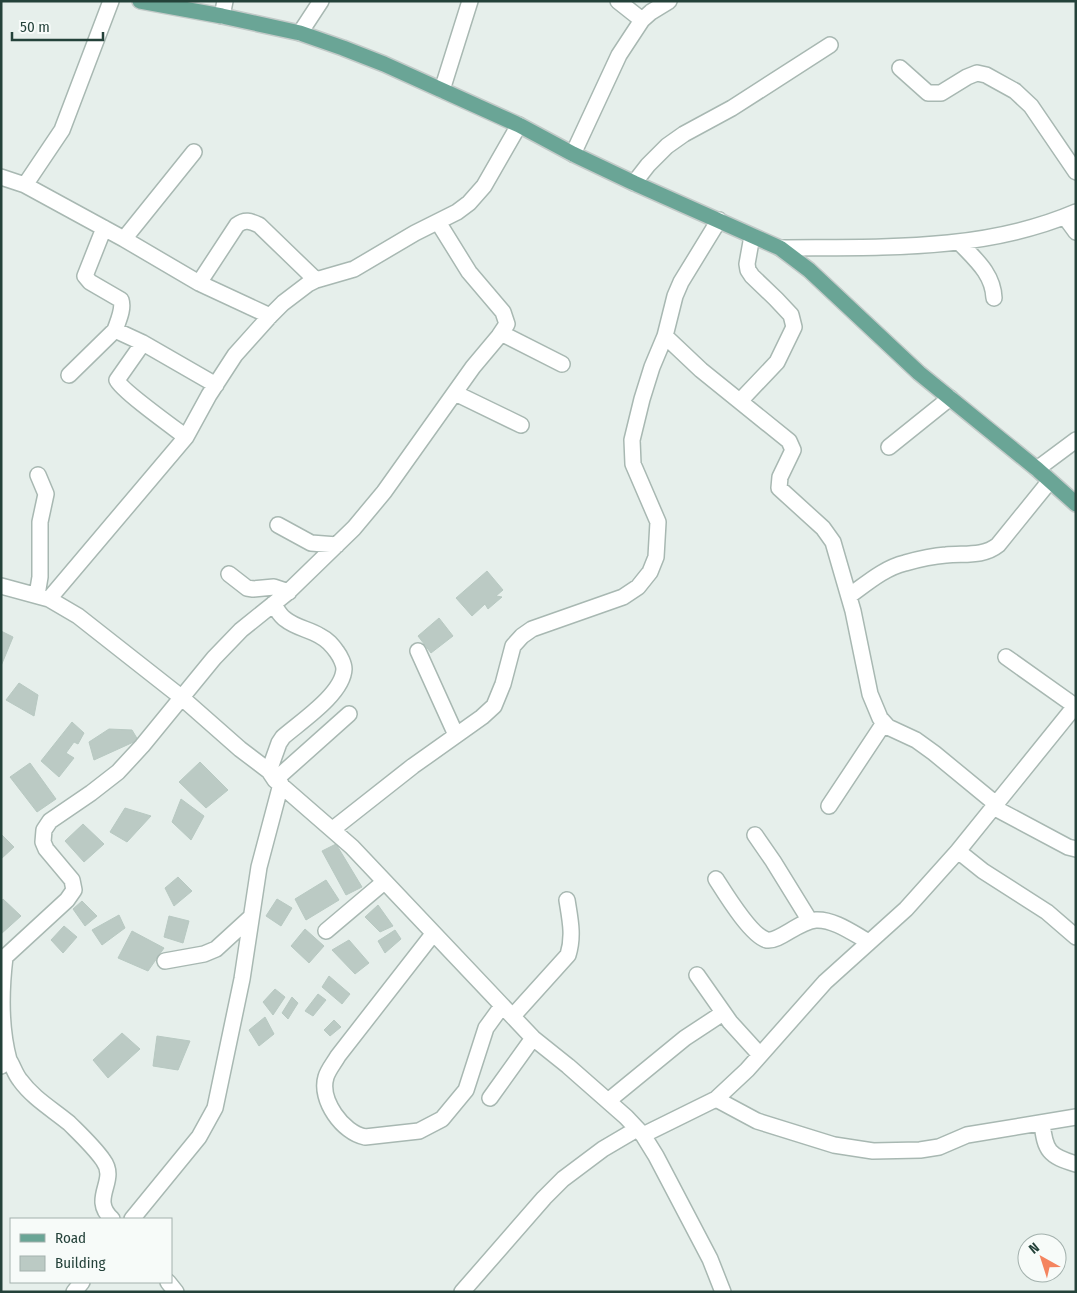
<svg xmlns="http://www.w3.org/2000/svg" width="1077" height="1293" font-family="'Fira Sans Condensed',sans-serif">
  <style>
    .building { fill: #bbcac4; stroke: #b8c9c2 }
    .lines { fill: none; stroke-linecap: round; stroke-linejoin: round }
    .minor-casing { stroke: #a8b8b2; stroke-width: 18 }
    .major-casing { stroke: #c2cac8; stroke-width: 18 }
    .minor { stroke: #fff; stroke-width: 15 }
    .major { stroke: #6aa596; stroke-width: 15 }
  </style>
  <rect width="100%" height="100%" fill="#e6efeb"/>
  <path class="building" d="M487 571 503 590 496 596 502 597 488 609 485 604 472 616 456 598Z
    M439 618 453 636 431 653 418 636Z
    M1 631 13 637 1 666Z
    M19 683 38 695 34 716 6 700Z
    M72 722 84 733 78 744 74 742 66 753 74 758 59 777 41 761Z
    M109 729 132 730 138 740 94 760 89 742Z
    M200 762 228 790 206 808 179 782Z
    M30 763 56 799 37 812 10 777Z
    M181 799 204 816 191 840 172 822Z
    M125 808 151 816 127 842 110 832Z
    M83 824 104 844 84 862 65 841Z
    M2 835 14 847 1 859V836Z
    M336 844 362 887 346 895 322 851Z
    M178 877 192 891 174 906 165 888Z
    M326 880 339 900 306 920 295 899Z
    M3 899 21 916 1 934V901Z
    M277 899 292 908 281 926 266 916Z
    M82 901 97 916 85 926 73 909Z
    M378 905 393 926 380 932 365 917Z
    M119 915 125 928 102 945 92 930Z
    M169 916 189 921 183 943 164 937Z
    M64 926 77 937 63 953 51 940Z
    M305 929 324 946 309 963 291 946Z
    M395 930 401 939 385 953 378 941Z
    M132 931 164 948 148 971 118 958Z
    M349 940 369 963 355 974 332 950Z
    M329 976 350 994 342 1004 322 987Z
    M275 989 285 997 273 1015 263 1002Z
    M318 994 326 1000 313 1016 305 1011Z
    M292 997 298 1003 288 1019 282 1013Z
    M265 1017 274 1034 259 1046 249 1030Z
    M334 1020 341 1027 330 1036 324 1030Z
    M122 1033 140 1049 108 1078 93 1060Z
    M157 1036 190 1041 178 1070 153 1066Z"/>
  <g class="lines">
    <defs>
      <path id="minor" d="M618 1 642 20
        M222 16 225 1
        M300 33 321 1
        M900 68 928 93H941L967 77 977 73 986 75 1015 91 1031 106 1076 172
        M442 90 470 1
        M573 154 619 55 642 20 651 12 669 1
        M1 177 25 185 124 239 199 283 270 316
        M634 183 648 165 667 146 684 134 732 108 830 45
        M25 185 62 130 111 1
        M1065 217 1076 232
        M104 228 85 276 90 282 121 300C124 309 118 321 115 330L143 343 216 385
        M124 239 194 152
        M960 243C976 260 993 274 994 298
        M780 248C880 247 983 252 1076 212
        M199 283 237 225C245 219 250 221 259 225L316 280
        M501 333 562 364
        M665 336 701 370 789 441 793 450 780 477 779 488 823 528 833 542 853 611 870 694 880 718 888 727 916 740 934 753 996 804
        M143 343 117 380C121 390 174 428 186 437
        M69 375 115 330
        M455 393 521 425
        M740 401 777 362 794 327 791 315 776 299 752 276 748 270 747 264 752 236
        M889 447 950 398
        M1037 469 1076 440
        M278 525 311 543 337 545
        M229 574 247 588 253 589 274 587 289 592
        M1 586 49 599 78 616 181 697 240 749 269 771 275 780 352 847 533 1038 568 1066 626 1117 643 1135 656 1156 710 1259 723 1292
        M37 595 40 577V522L46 494 38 475
        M849 596C866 584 884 568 905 563 919 559 932 556 946 555 964 553 983 557 998 545L1049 482
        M49 599 186 437 209 395 235 355 270 316 283 303 308 284 316 280 354 269 415 233 457 212 469 203 484 186 519 125
        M418 651 456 735
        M1006 657 1075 706
        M269 771 279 743 283 737C300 722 343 694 344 669 344 664 340 656 337 652 332 645 328 640 320 636 309 629 296 628 285 619 280 616 277 609 273 604
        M275 780 349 714
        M829 806 884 723
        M993 807 1068 847 1076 849
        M333 829 413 766 482 717 494 706 503 684 513 646 522 636 532 629 623 597 638 587 650 572 656 557 658 522 633 464 632 440 642 399 652 367 665 336 675 296 681 282 719 220
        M755 835 773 861 810 921
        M958 851 983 871 1047 912 1076 937
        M716 879C725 893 751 936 767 940 779 942 799 921 816 920 834 919 854 934 869 942
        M326 931 384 882
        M433 934 338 1056C334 1063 328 1070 326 1077 319 1100 343 1133 365 1137L419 1131 442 1119 466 1090 486 1028 502 1006
        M165 961 204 954 216 949 251 917
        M697 975 730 1022 760 1055
        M513 1016 568 955C574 936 570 919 567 900
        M9 1060C13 1066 15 1074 20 1080 33 1098 52 1109 69 1123 80 1134 94 1147 103 1160 119 1181 89 1198 112 1219
        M1 1066 9 1060C0 1027 1 990 5 957L67 900 74 890 72 880 46 849 43 842 44 830 50 821 91 793 118 772 142 746 214 658 241 630 287 593 354 528 384 492 473 367 499 336 507 324 503 312 469 272 438 222
        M490 1098 533 1038
        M716 1099 757 1121 834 1145 873 1151 920 1150 939 1147 967 1135 1076 1117
        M608 1101 685 1038 723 1013
        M1042 1123C1045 1151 1049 1156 1076 1164
        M643 1135 716 1099 747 1070 825 982 906 909 958 851 1076 705
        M132 1219 199 1137 215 1108 242 979 259 867 281 784
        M168 1282 176 1292
        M74 1292 82 1282
        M462 1292 544 1198 563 1179 603 1149 637 1129"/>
      <path id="major" d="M140 1 222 16 300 33 343 48 384 64 519 125 573 154 634 183 780 248 809 270 919 373 1037 469 1076 504"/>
    </defs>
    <use href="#minor" class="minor-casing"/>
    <use href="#major" class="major-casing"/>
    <use href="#minor" class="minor"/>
    <use href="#major" class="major"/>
  </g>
  <rect width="1077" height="1293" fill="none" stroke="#24423a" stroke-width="5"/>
  <rect x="10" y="1218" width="162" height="65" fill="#f7fbf9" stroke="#a3b1ad"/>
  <rect x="20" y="1234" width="25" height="8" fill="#6aa596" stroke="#a3b1ad"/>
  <text x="55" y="1243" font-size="15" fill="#24423a">Road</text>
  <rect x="20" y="1256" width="25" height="15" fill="#bbcac4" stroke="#a3b1ad"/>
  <text x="55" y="1268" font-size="15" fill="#24423a">Building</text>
  <g transform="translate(1042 1258) rotate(321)"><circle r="24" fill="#f7fbf9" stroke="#a3b1ad"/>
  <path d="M0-4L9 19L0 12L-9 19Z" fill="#f4845f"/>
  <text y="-8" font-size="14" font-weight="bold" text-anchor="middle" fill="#24423a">N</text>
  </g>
  <path d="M12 32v8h91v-8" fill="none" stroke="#24423a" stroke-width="2.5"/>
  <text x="20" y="32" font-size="15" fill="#24423a" stroke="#f7fbf9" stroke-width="4" paint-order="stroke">50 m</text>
</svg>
